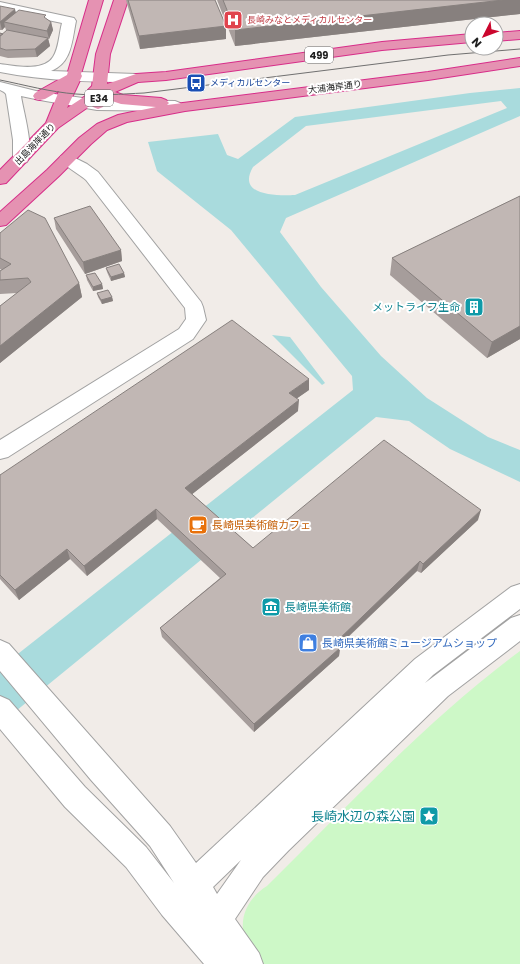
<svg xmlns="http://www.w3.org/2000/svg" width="520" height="964" font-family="Poppins,'Noto Sans JP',sans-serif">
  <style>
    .park { fill: #cdf8c7 }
    .water { fill: #a9dbdd; fill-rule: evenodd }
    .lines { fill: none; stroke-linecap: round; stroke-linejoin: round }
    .minor-casing { stroke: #a2a2a2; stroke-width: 2 }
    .highway-casing { stroke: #d72d89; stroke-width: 2 }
    .minor { fill: #fff; fill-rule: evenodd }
    .highway { fill: #e592b2; fill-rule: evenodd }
    .tram { stroke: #6f6f6f; stroke-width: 1 }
    .wall { fill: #a69d9b }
    .shaded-wall { fill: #87807e }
    .building { fill: #c1b7b4; stroke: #87807e }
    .labels { text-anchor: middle; stroke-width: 4; stroke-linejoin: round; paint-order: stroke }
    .far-health-label { font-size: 9px; fill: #be3a42; stroke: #fff; text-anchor: start }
    .far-transit-label { font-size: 9px; fill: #164399; stroke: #fff; text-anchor: start }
    .far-street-label { font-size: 9px; fill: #212121; stroke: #fff }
    .shield { fill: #fff; stroke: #646464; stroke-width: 1 }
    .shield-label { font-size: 10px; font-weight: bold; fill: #212121 }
    .culture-label { font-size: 11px; fill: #0d838f; stroke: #fff; text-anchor: end }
    .food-label { font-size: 11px; fill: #c56008; stroke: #fff; text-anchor: start }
    .shop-label { font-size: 11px; fill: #366cbe; stroke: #fff; text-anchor: start }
    .near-culture-label { font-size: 13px; fill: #0d838f; stroke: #fff; text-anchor: end }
  </style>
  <rect width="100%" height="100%" fill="#f1ece8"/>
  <path class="park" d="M520 651V964H246C246 958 249 951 248 945 247 940 244 935 243 930 241 911 252 895 267 886 348 806 429 718 520 651Z"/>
  <path class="water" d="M520 88V116L286 218 280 232 321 287 381 356 427 398 488 437 520 450V482L450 449 409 421 376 417 0 724V668L353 390 352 376 231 230 157 171 148 142 218 134 227 155 238 159 295 117 470 93ZM501 101 507 108 295 195C277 196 236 196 253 167L306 126Z
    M272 335 290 337 325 383 322 385Z"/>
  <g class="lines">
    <defs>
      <path id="minor" d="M0 2 74 18 76 21C72 40 72 63 51 71L136 74 141 75 143 78 141 81 136 82C90 82 45 81 0 72V64C14 66 44 72 53 57 59 48 59 34 62 23L0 10Z
        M0 82 40 92 97 100 175 101 180 103 183 106 180 109 175 111 97 110 40 100 21 96C23 110 35 151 27 162L21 164 15 162 13 159V140L6 94 4 92 0 90Z
        M67 154 87 164 98 172 201 302 203 307 206 320 193 339 8 457 0 459V440L179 329 186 319 185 308 86 180C79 174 63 165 59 159L61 156Z
        M520 584V609L433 675 425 683 511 618 520 615V641L448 696 288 851 263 877 235 919 259 953 263 964H204L162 915 126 867 65 807 0 729V696L9 700 85 787 146 847 174 883 150 846 91 780 0 671V640L9 644 170 826 196 863 415 659 511 587ZM241 860 217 894 213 887Z"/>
      <path id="highway" d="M89 0H103L81 74 82 76 67 108 90 93 88 90 92 86 96 54 114 0H128L110 54 107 84 136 74 166 72 382 42 472 34V42L382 50 166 80 138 82 115 92 123 95 161 98 166 100 169 103 167 105 428 72 520 58V66L428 80 185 111 127 122 107 130 91 144 59 176 6 225 0 226V212L47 170 79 138 97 124 118 115 156 107 121 104 106 99 103 107 98 109 93 107 91 105 58 128 6 183 0 184V170L46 123 59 91 45 99 40 100 35 99 33 96 35 93 67 75Z
        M520 31V39L496 41V33Z"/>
    </defs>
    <use href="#minor" class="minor-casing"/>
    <use href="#highway" class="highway-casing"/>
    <use href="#minor" class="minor"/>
    <use href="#highway" class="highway"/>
    <path class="tram" d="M0 80C25 85 50 92 76 94 99 96 121 94 144 93L448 55 520 49"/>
  </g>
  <path class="wall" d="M126 0H215L226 26V39L140 49Z
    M217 0H520V14L235 46Z
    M0 6 16 12 47 19 51 22 53 30 49 39H48L50 46 37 57 8 58 0 56V33L3 34 8 31 6 30 5 27 2 30H0Z
    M520 196V339L487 358 390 275 392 258Z
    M54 218 121 250 122 261 85 274 56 229Z
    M0 233 79 283 82 297 0 363V306L17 293 0 294V271L2 270 0 269Z
    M106 268 124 273 125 277 111 281 107 272Z
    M86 275 102 284 103 289 93 291 87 280Z
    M97 293 112 297 113 301 102 304 98 297Z
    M309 390 297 398 298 411 192 494 253 548 478 520 421 573 417 571 339 646 340 648 339 656 254 732 162 637 160 628 220 578 157 519 87 576 70 559 19 600 0 579V475Z"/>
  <path class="shaded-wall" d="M503 0H520V14L235 46V30Z
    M15 9 17 17 4 22 5 27 2 30 0 22Z
    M51 22 53 30 49 39 47 31Z
    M226 26V39L140 49 139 36Z
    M48 38 50 46 37 57 35 49Z
    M121 250 122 261 85 274 83 262Z
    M124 273 125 277 111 281V277Z
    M79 283 82 297 0 363V346Z
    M102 284 103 289 93 291V287Z
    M112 297 113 301 102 304 101 300Z
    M520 326V339L487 358 492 342Z
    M309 379V390L289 404V393Z
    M299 400 298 411 186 499 185 488Z
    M156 509 157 519 87 576 84 566Z
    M481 510 478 520 421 573 423 564Z
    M67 549 70 559 19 600 15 590Z
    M420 561 417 571 333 651 335 643Z
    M340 648 339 656 254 732V724Z"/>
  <path class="building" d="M128 0H215L226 26 139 36Z
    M223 0H503L235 30Z
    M0 6 15 9 0 22Z
    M19 10 46 15 44 17 51 22 47 31 4 22Z
    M7 30 48 38 35 49 6 50 0 48V36Z
    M0 33 3 34 0 36Z
    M520 196V326L492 342 392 258Z
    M90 206 121 250 83 262 54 218Z
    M28 210 45 218 79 283 0 346V306L31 282 28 278 0 280V271L11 264 0 258V233Z
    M119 264 124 273 111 277 106 268Z
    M95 273 102 284 93 287 86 275Z
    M108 290 112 297 101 300 97 293Z
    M232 320 309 379 289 393 299 400 185 488 253 548 384 440 481 510 423 564 420 561 335 643 340 648 254 724 160 628 226 574 156 509 84 566 67 549 15 590 0 575V475Z"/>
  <defs>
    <symbol id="hospital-square" viewBox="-11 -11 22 22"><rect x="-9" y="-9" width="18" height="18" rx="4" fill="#e0444e" stroke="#fff"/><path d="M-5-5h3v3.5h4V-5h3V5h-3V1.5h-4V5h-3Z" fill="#fff"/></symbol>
    <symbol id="bus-square" viewBox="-11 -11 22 22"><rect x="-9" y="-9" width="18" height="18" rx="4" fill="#1a4fb4" stroke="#fff"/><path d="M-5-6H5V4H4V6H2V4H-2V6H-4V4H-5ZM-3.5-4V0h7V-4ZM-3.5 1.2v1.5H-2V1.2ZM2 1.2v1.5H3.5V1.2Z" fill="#fff"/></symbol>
    <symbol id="building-square" viewBox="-11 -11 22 22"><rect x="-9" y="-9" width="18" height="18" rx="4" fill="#0f9aa8" stroke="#fff"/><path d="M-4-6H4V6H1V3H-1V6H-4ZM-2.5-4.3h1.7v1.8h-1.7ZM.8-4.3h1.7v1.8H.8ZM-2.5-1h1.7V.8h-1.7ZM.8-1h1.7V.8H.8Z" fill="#fff"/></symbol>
    <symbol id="cafe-square" viewBox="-11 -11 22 22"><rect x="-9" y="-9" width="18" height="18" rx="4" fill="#e8710a" stroke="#fff"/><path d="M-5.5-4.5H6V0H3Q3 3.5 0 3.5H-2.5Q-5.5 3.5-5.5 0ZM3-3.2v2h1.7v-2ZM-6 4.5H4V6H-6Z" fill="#fff"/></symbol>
    <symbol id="museum-square" viewBox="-11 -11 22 22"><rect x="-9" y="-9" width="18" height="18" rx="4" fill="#0f9aa8" stroke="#fff"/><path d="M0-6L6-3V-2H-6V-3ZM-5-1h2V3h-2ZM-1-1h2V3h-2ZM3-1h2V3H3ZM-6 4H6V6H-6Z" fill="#fff"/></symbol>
    <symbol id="shop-square" viewBox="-11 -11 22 22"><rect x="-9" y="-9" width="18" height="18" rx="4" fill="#3f7fe0" stroke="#fff"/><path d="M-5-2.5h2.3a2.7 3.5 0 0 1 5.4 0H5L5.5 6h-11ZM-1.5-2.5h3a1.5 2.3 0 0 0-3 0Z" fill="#fff"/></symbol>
    <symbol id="sight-square" viewBox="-11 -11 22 22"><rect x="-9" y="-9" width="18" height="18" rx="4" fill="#0f9aa8" stroke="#fff"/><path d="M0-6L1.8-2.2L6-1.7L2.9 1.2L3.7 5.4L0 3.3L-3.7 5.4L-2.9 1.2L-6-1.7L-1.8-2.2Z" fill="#fff"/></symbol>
  </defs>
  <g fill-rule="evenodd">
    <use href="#hospital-square" x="222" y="9" width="22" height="22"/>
    <use href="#bus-square" x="185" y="72" width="22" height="22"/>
    <use href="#building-square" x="463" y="296" width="22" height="22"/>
    <use href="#cafe-square" x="187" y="514" width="22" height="22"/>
    <use href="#museum-square" x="260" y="596" width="22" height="22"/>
    <use href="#shop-square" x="297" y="632" width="22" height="22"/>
    <use href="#sight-square" x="418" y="805" width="22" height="22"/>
  </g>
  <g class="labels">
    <g class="far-health-label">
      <text x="247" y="23">長崎みなとメディカルセンター</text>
    </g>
    <g class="far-transit-label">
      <text x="210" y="86">メディカルセンター</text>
    </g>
    <g class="far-street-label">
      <text transform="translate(335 87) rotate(-7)" y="3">大浦海岸通り</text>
      <text transform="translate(35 144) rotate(-46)" y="3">出島海岸通り</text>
    </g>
    <g class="shield">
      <rect x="305" y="47" width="28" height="16" rx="3"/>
      <rect x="85" y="90" width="28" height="16" rx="3"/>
    </g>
    <g class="shield-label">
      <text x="319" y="59">499</text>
      <text x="99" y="102">E34</text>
    </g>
    <g class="culture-label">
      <text x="460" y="311">メットライフ生命</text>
      <text x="285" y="611" text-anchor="start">長崎県美術館</text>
    </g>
    <g class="food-label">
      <text x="212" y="529">長崎県美術館カフェ</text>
    </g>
    <g class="shop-label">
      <text x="322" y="647">長崎県美術館ミュージアムショップ</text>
    </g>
    <g class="near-culture-label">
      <text x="415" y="821">長崎水辺の森公園</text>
    </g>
  </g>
  <g transform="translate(484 36) rotate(228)"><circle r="19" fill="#ffffff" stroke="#a6a6a6"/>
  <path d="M0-3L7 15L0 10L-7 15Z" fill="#cb062d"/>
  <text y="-6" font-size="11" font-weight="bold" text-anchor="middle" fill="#212121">N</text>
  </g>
</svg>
